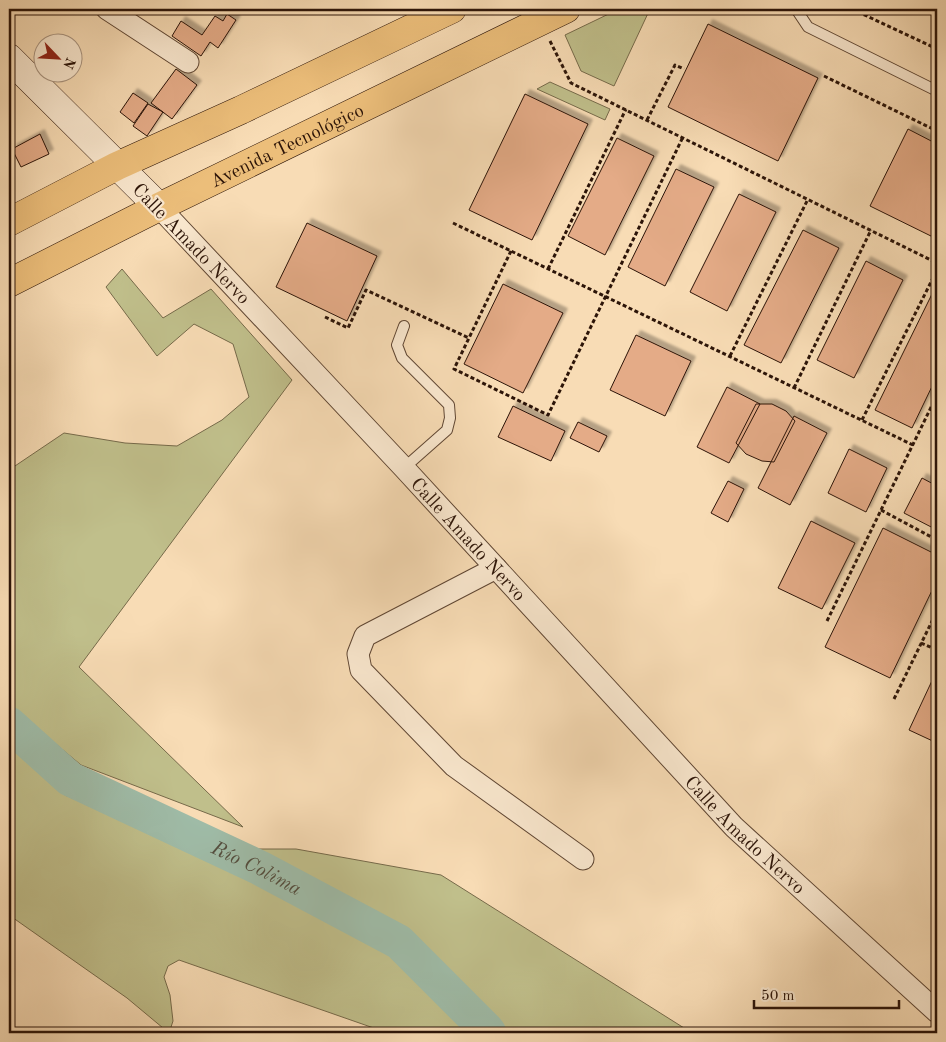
<svg xmlns="http://www.w3.org/2000/svg" width="946" height="1042" font-family="'Old Standard TT',serif">
  <style>
    .green { fill: #c0bf8b; stroke: #766a4a }
    .lines { fill: none; stroke-linecap: round; stroke-linejoin: round }
    .river { stroke: #9fbca8; stroke-width: 35 }
    .building { fill: #e4ab87; stroke: #2c1408; filter: url(#shadow) }
    .lane-casing { stroke: #5f4633; stroke-width: 12 }
    .street-casing { stroke: #5f4633; stroke-width: 23 }
    .secondary-casing { stroke: #2c1408; stroke-width: 29 }
    .primary-casing { stroke: #2c1408; stroke-width: 29 }
    .path { stroke: #2c1408; stroke-width: 3; stroke-dasharray: 4 2.5; stroke-linecap: butt }
    .lane { stroke: #fae8cf; stroke-width: 10 }
    .street { stroke: #fae8cf; stroke-width: 21 }
    .secondary { stroke: #fae8cf; stroke-width: 28 }
    .primary { stroke: #ecbe7a; stroke-width: 28 }
    .labels { text-anchor: middle; stroke-width: 4.5; stroke-linejoin: round; paint-order: stroke }
    .street-label { font-size: 19px; fill: #2c1408; stroke: #fae8cf }
    .water-label { font-size: 20px; font-style: italic; fill: #544f40; stroke: #fae8cf }
  </style>
  <defs>
    <filter id="shadow"><feDropShadow dx="4.5" dy="-4.5" stdDeviation="1" flood-color="#0004"/></filter>
  </defs>
  <rect width="100%" height="100%" fill="#f8dcb5"/>
  <filter id="stains"><feTurbulence type="fractalNoise" baseFrequency=".004" numOctaves="4"/><feColorMatrix values="0 0 0 0 .2 0 0 0 0 .09 0 0 0 0 .02 0 0 0 .5 -.17"/></filter>
  <radialGradient id="worn" r=".72"><stop offset=".6" stop-color="#630" stop-opacity="0"/><stop offset="1" stop-color="#630" stop-opacity=".3"/></radialGradient>
  <path class="green" d="M619 9H650L614 86 581 71 565 35Z
    M550 82 610 109 605 120 537 89Z
    M122 269 163 318 211 289 292 380 79 667 243 827 81 765 9 705V470L64 433 125 443 177 446 222 420 249 397 233 344 194 324 157 356 106 287Z
    M9 746 65 795 195 849H296L441 875 692 1033H388L179 960 168 966 164 977 170 995 173 1021 169 1033 127 998 9 915Z"/>
  <g class="lines">
    <path class="river" id="s1" d="M9 724 70 779 260 868 399 942 486 1029 489 1033"/>
  </g>
  <path class="building" d="M227 14 236 20 218 48 210 42 201 56 172 36 181 21 202 35 215 16 223 21Z
    M708 24 818 78 778 161 668 107Z
    M176 69 197 85 172 119 151 103Z
    M133 93 148 103 134 123 120 112Z
    M525 94 588 124 532 240 469 210Z
    M148 104 163 112 147 136 133 126Z
    M908 129 937 144V239L870 206Z
    M40 134 49 154 21 167 12 149Z
    M617 138 654 156 605 255 568 236Z
    M676 169 714 187 665 286 628 267Z
    M739 194 776 212 727 311 690 292Z
    M307 223 377 256 347 321 276 287Z
    M803 230 839 248 781 363 744 345Z
    M866 261 903 280 854 378 817 360Z
    M503 284 563 313 523 393 464 364Z
    M932 294 937 296V376L912 428 875 410Z
    M636 335 691 361 665 416 610 390Z
    M727 387 760 404 729 463 697 447Z
    M756 404H772L786 411 795 421 774 462 762 461 746 454 736 443Z
    M513 406 565 431 551 461 498 437Z
    M794 416 827 433 790 505 758 488Z
    M578 422 607 436 599 452 570 438Z
    M849 449 887 468 866 512 828 493Z
    M922 478 937 486V530L904 513Z
    M728 481 744 489 728 522 711 513Z
    M811 521 855 543 822 609 778 588Z
    M883 528 937 555V580L890 678 825 647Z
    M937 670V743L909 730Z"/>
  <g class="lines">
    <defs>
      <path id="lane" d="M796 9 808 27 937 91
        M404 326 397 345 402 358 449 405 450 418 447 430 404 468
        M234 1033H238"/>
      <g id="street">
        <path d="M107 9 188 62"/>
        <path id="s2" d="M159 207 404 468 734 827 937 1012"/>
        <path d="M496 568 365 636 358 654 361 670 454 766 583 859"/>
      </g>
      <path id="secondary" d="M9 58 159 207"/>
      <g id="primary">
        <path d="M9 222 117 166 241 110 452 9"/>
        <path id="s3" d="M9 283 159 207 566 9"/>
      </g>
    </defs>
    <use href="#lane" class="lane-casing"/>
    <use href="#street" class="street-casing"/>
    <use href="#secondary" class="secondary-casing"/>
    <use href="#primary" class="primary-casing"/>
    <path class="path" d="M852 9 937 49
      M550 41 571 83 937 263
      M824 76 937 131
      M647 120 675 65 684 69
      M453 223 913 445
      M511 251 454 369 548 415 683 137
      M548 269 626 109
      M325 317 348 328 366 290 469 338
      M730 356 808 199
      M794 388 871 230
      M862 420 937 270
      M881 510 937 540
      M827 621 937 395
      M921 643 937 650
      M894 699 937 611"/>
    <use href="#lane" class="lane"/>
    <use href="#street" class="street"/>
    <use href="#secondary" class="secondary"/>
    <use href="#primary" class="primary"/>
  </g>
  <g class="labels">
    <g class="street-label">
      <text dy="7" stroke="none"><textPath href="#s3" startOffset="310">Avenida Tecnológico</textPath></text>
      <text transform="translate(192 243) rotate(46)" y="7">Calle Amado Nervo</text>
      <text dy="7" stroke="none"><textPath href="#s2" startOffset="454">Calle Amado Nervo</textPath></text>
      <text dy="7" stroke="none"><textPath href="#s2" startOffset="859">Calle Amado Nervo</textPath></text>
    </g>
    <g class="water-label">
      <text dy="7" stroke="none"><textPath href="#s1" startOffset="289">Río Colima</textPath></text>
    </g>
  </g>
  <rect width="946" height="1042" fill="none" stroke="#f8dcb5" stroke-width="30"/>
  <rect x="10" y="10" width="926" height="1022" fill="none" stroke="#2c1408" stroke-width="2.5"/>
  <rect x="15" y="15" width="916" height="1012" fill="none" stroke="#2c1408"/>
  <g transform="translate(58 58) rotate(115)"><circle r="24" fill="#fae8cf" stroke="#a8937f"/>
  <path d="M0-4L9 19L0 12L-9 19Z" fill="#8f2418"/>
  <text y="-8" font-size="14" font-weight="bold" text-anchor="middle" fill="#2c1408">N</text>
  </g>
  <path d="M754 1000v8h145v-8" fill="none" stroke="#2c1408" stroke-width="2.5"/>
  <text x="761" y="1000" font-size="15" fill="#2c1408" stroke="#fae8cf" stroke-width="4" paint-order="stroke">50 m</text>
  <rect width="100%" height="100%" filter="url(#stains)"/>
  <rect width="100%" height="100%" fill="url(#worn)"/>
</svg>
